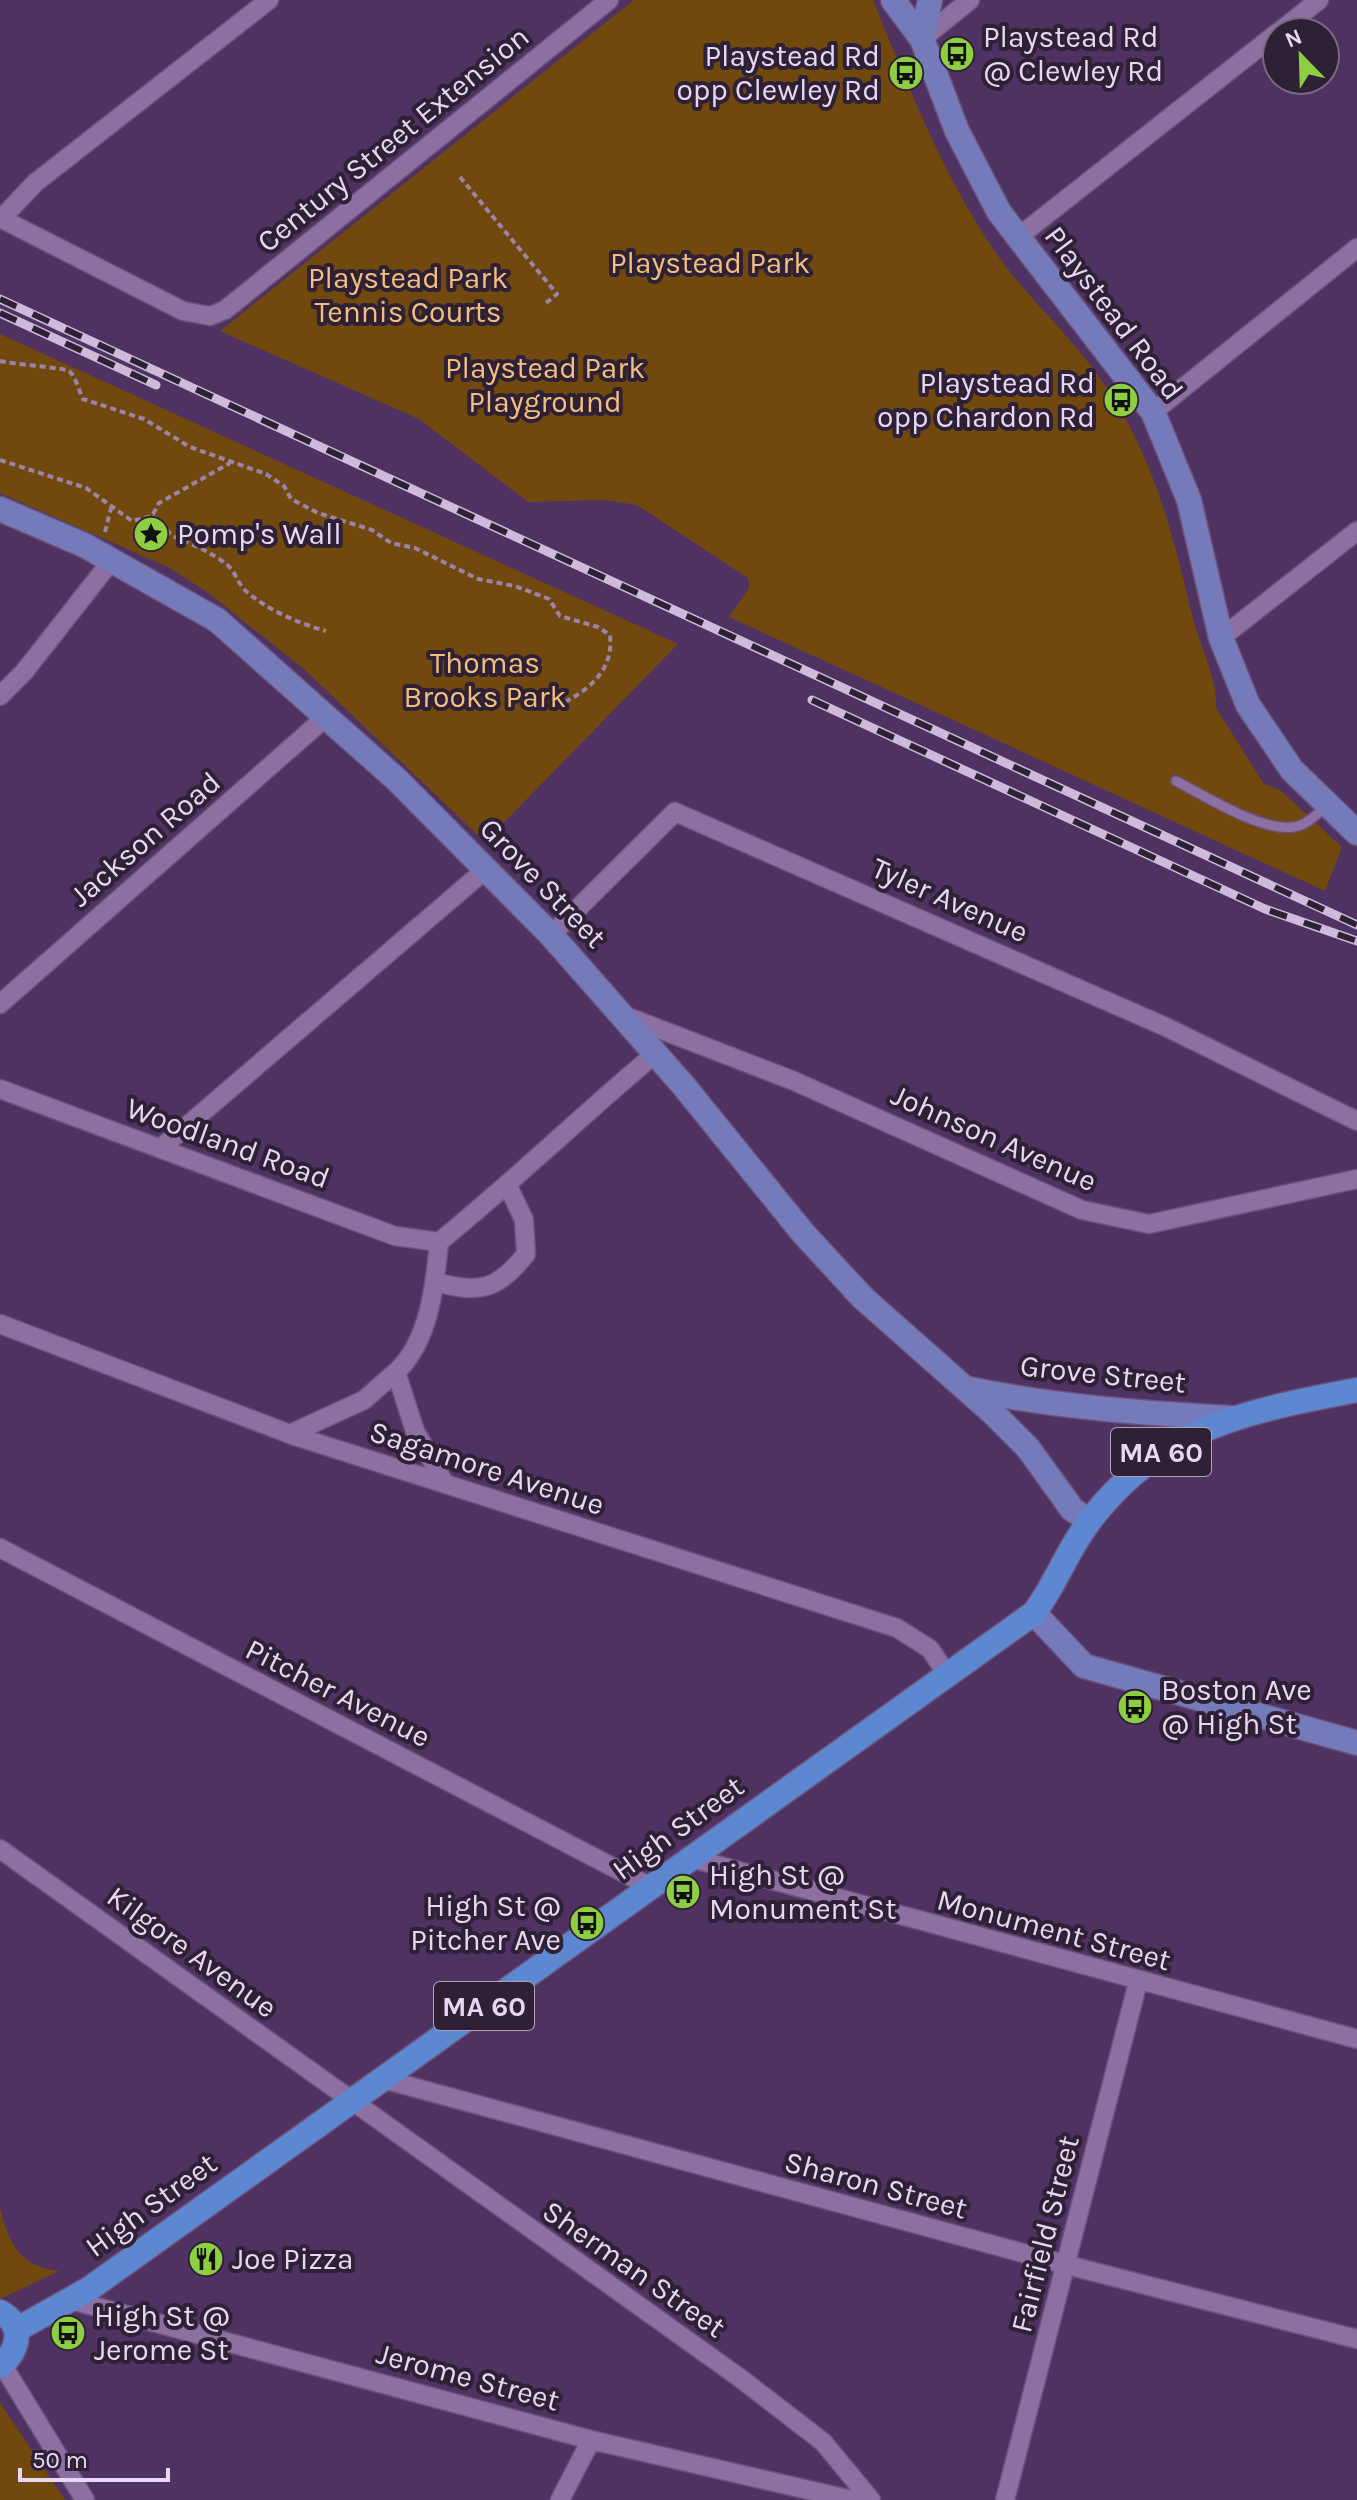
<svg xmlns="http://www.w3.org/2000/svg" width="1357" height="2500" font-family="Karla,sans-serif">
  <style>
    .green { fill: #71490e }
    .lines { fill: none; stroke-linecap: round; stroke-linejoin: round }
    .lane-casing { stroke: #6a517a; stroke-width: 12 }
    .street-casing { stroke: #6a517a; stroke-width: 21 }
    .secondary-casing { stroke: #6a517a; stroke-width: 27 }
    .primary-casing { stroke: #6a517a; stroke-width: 27 }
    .path { stroke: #9b84aa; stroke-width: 4; stroke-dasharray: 6 4; stroke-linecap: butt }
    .lane { stroke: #8d6fa2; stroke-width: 9 }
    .street { stroke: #8d6fa2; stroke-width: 18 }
    .secondary { stroke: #757bba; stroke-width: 24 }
    .primary { stroke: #5d88d1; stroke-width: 24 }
    .rail-casing { stroke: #cebbdb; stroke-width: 9 }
    .rail { stroke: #2e2136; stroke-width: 6; stroke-dasharray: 18; stroke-linecap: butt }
    .labels { text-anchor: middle; stroke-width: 8; stroke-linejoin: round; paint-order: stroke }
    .shield { fill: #2e2136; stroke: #b0a0bb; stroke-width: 2 }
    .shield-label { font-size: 28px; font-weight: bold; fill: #e8d7f4 }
    .poi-label { font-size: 30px; fill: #e8d7f4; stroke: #2e2136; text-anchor: start }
    .street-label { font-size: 30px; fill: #e8d7f4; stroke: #2e2136 }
    .park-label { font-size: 30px; fill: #f4bf7e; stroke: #2e2136 }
  </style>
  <rect width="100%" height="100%" fill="#4f3261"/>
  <path class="green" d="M634 0H873C908 86 942 173 994 250 1022 292 1061 326 1091 366 1150 444 1170 522 1192 615 1199 644 1218 679 1216 708L1264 784 1280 790 1342 847 1325 891 729 617 749 588 748 578 637 505 604 500 528 502 419 419 220 331Z
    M0 334 678 644 485 842 304 669 207 592 168 567 0 493Z
    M0 2208C8 2242 20 2267 59 2271L0 2299Z
    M0 2403 65 2500H0Z"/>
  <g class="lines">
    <defs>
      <path id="lane" d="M1176 781C1205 796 1261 832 1294 827 1307 825 1317 814 1326 806"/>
      <path id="street" d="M1279 32 1319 0
        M922 39 970 0
        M0 218 183 311 210 316 225 310 609 0
        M1 219 35 183 269 0
        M1017 238 1277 33
        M1153 412 1357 248
        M1221 638 1357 531
        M0 696 24 672 112 560
        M551 935 675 812 1166 1027 1357 1121
        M0 1004 327 716
        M623 1015 794 1081 1082 1210 1149 1224 1357 1179
        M0 1089 395 1236 439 1242
        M161 1148 485 870
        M436 1282C479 1294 498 1290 526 1254L524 1220 508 1186
        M0 1324 295 1436 897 1628 930 1649 947 1674
        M290 1434 364 1400 396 1372
        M445 1484 415 1431 396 1372C429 1342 435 1286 439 1242 513 1182 582 1115 656 1053
        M0 1548 651 1887
        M0 1849 740 2378 823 2442 871 2500
        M691 1858 1357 2039
        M383 2079 1067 2265 1357 2339
        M71 2300 591 2440 852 2500
        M2 2364 85 2500
        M560 2500 591 2440
        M1005 2500 1138 1982"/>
      <path id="secondary" d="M893 0 922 39 957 131 999 212 1153 412 1189 500 1221 638 1248 705 1292 770 1357 833
        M922 39 930 0
        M0 509 84 545 217 620 396 779 551 935 683 1085 803 1233 863 1298 993 1413 1028 1448 1072 1509 1089 1521
        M969 1389C1055 1407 1142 1413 1231 1418
        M1034 1613 1084 1666 1357 1743"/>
      <path id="primary" d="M0 2312C25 2325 19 2350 0 2366
        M16 2330 89 2289 1034 1613C1056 1584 1068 1548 1091 1519 1163 1426 1248 1411 1357 1390"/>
    </defs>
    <use href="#lane" class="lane-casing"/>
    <use href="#street" class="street-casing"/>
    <use href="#secondary" class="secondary-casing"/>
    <use href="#primary" class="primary-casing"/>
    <path class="path" d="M460 177 557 294 546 303
      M0 361C11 364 66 368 69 371 76 377 79 391 83 399L144 419 190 447 266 474 284 486 291 499 318 513 372 530 391 543 415 548 478 579 515 586 549 599 560 616 598 627 610 635C614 671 588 691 559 705
      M0 460 86 488 132 521 152 516 159 503 230 463
      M152 516C161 522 166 532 175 537 192 544 210 552 225 563 236 571 238 585 247 592 268 610 300 624 326 631
      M105 532 111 508"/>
    <use href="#lane" class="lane"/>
    <use href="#street" class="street"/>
    <use href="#secondary" class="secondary"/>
    <use href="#primary" class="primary"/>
    <defs>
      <path id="rail" d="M0 299 1357 925
        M0 313 156 385
        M812 700 1265 909 1357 941"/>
    </defs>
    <use href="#rail" class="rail-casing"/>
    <use href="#rail" class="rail"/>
  </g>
  <defs>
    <symbol id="bus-disc" viewBox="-11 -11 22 22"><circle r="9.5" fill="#8ece43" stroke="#2e2136"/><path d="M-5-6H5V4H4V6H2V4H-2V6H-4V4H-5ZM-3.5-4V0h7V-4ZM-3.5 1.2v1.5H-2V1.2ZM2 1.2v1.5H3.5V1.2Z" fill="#111"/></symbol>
    <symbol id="sight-disc" viewBox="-11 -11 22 22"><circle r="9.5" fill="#8ece43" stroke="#2e2136"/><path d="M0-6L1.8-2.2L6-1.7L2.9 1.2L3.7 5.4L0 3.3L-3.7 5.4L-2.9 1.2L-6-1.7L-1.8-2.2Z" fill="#111"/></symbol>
    <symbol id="restaurant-disc" viewBox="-11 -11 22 22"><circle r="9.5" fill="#8ece43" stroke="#2e2136"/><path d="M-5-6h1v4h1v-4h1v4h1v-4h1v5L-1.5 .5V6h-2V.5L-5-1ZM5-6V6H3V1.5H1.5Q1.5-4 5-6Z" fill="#111"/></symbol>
  </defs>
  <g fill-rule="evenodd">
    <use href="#bus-disc" x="937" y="34" width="40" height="40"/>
    <use href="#bus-disc" x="886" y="53" width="40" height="40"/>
    <use href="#bus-disc" x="1101" y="380" width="40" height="40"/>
    <use href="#sight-disc" x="131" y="514" width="40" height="40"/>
    <use href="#bus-disc" x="1115" y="1687" width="40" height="40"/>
    <use href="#bus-disc" x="663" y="1872" width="40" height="40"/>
    <use href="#bus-disc" x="567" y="1903" width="40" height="40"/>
    <use href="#restaurant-disc" x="186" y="2239" width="40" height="40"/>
    <use href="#bus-disc" x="48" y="2313" width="40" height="40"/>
  </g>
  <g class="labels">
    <g class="shield">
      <rect x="1111" y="1428" width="100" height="48" rx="6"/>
      <rect x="434" y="1982" width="100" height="48" rx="6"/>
    </g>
    <g class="shield-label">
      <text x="1161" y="1462">MA 60</text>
      <text x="484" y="2016">MA 60</text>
    </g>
    <g class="poi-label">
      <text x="983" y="47">Playstead Rd<tspan x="983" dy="34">@ Clewley Rd</tspan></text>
      <text x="880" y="66" text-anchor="end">Playstead Rd<tspan x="880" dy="34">opp Clewley Rd</tspan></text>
      <text x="1095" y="393" text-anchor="end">Playstead Rd<tspan x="1095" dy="34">opp Chardon Rd</tspan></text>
      <text x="177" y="544">Pomp's Wall</text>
      <text x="1161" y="1700">Boston Ave<tspan x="1161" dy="34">@ High St</tspan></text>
      <text x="709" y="1885">High St @<tspan x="709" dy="34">Monument St</tspan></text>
      <text x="561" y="1916" text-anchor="end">High St @<tspan x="561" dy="34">Pitcher Ave</tspan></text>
      <text x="232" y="2269">Joe Pizza</text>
      <text x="94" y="2326">High St @<tspan x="94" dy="34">Jerome St</tspan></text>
    </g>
    <g class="street-label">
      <text transform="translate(393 139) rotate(-39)" y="10">Century Street Extension</text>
      <text transform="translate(1114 313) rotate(53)" y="10">Playstead Road</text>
      <text transform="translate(145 839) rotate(-41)" y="10">Jackson Road</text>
      <text transform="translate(543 883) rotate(46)" y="10">Grove Street</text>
      <text transform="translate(950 900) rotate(24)" y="10">Tyler Avenue</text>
      <text transform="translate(994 1138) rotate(24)" y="10">Johnson Avenue</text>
      <text transform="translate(228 1143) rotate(20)" y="10">Woodland Road</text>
      <text transform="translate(1103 1374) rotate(6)" y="10">Grove Street</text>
      <text transform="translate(487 1468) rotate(18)" y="10">Sagamore Avenue</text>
      <text transform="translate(338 1693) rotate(27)" y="10">Pitcher Avenue</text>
      <text transform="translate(678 1828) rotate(-36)" y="10">High Street</text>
      <text transform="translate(1054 1930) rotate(15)" y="10">Monument Street</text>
      <text transform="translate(192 1952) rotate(36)" y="10">Kilgore Avenue</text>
      <text transform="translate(876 2185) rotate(15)" y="10">Sharon Street</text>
      <text transform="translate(151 2205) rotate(-36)" y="10">High Street</text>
      <text transform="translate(1045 2234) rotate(-76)" y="10">Fairfield Street</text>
      <text transform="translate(634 2269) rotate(35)" y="10">Sherman Street</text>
      <text transform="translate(468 2377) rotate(15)" y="10">Jerome Street</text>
    </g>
    <g class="park-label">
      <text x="710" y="273">Playstead Park</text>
      <text x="408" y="288">Playstead Park<tspan x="408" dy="34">Tennis Courts</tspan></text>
      <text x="545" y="378">Playstead Park<tspan x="545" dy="34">Playground</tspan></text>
      <text x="485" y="673">Thomas<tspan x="485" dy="34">Brooks Park</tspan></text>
    </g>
  </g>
  <g transform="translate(1301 56) rotate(337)"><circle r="38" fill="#2e2136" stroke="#786a82" stroke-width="2"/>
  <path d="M0-6L14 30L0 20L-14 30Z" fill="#8ece43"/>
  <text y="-12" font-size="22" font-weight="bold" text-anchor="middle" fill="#e8d7f4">N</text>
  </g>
  <path d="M20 2468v12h148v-12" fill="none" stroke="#e8d7f4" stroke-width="4"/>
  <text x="32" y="2468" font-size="24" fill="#e8d7f4" stroke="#2e2136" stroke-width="6" paint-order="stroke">50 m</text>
</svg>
